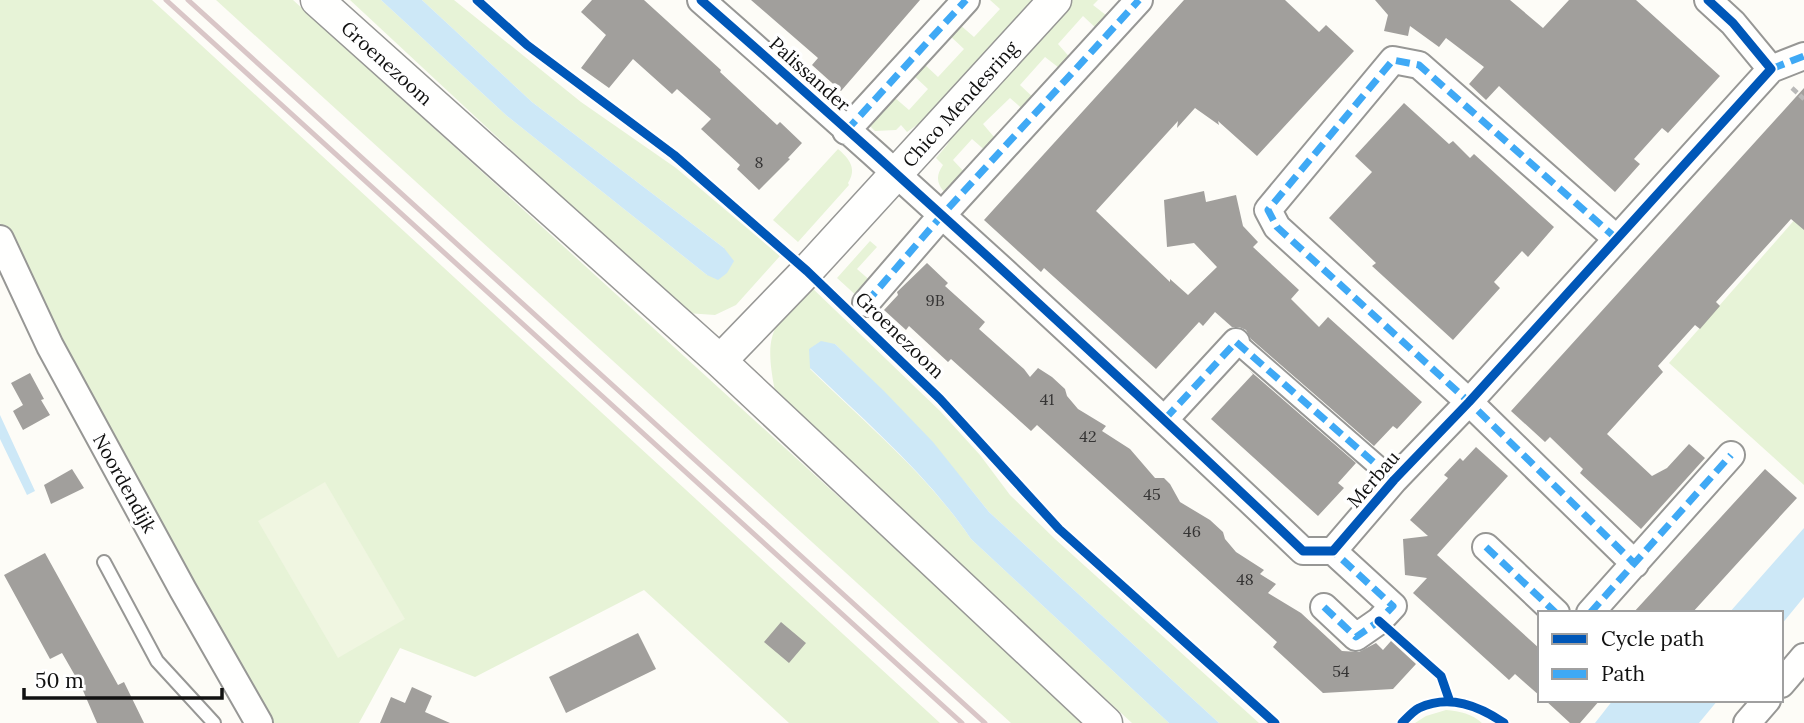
<svg xmlns="http://www.w3.org/2000/svg" width="1804" height="723" font-family="Lora,serif">
  <style>
    .grass { fill: #e7f3d7 }
    .pitch { fill: #f0f6e1 }
    .water { fill: #cde8f7 }
    .building { fill: #a19f9c }
    .lines { fill: none; stroke-linecap: round; stroke-linejoin: round }
    .service-casing { stroke: #979795; stroke-width: 16 }
    .pedestrian-casing { stroke: #979795; stroke-width: 23 }
    .minor-casing { stroke: #979795; stroke-width: 30 }
    .tertiary-casing { stroke: #979795; stroke-width: 35 }
    .path { stroke: #b9b9b8; stroke-width: 4.5; stroke-dasharray: 7 3.5; stroke-linecap: butt }
    .service { stroke: #fffffe; stroke-width: 12 }
    .pedestrian { stroke: #fffffe; stroke-width: 19 }
    .minor { stroke: #fffffe; stroke-width: 26 }
    .tertiary { stroke: #fffffe; stroke-width: 32 }
    .rail { stroke: #d9c6c7; stroke-width: 5 }
    .quiet { stroke: #3fa9f5; stroke-width: 7; stroke-dasharray: 14 7; stroke-linecap: butt }
    .cycleway-casing { stroke: #fff; stroke-width: 13 }
    .cycleway { stroke: #0057b8; stroke-width: 9 }
    .labels { text-anchor: middle; stroke-width: 7; stroke-linejoin: round; paint-order: stroke }
    .number-label { font-size: 16px; fill: #353434 }
    .street-label { font-size: 19px; fill: #111; stroke: #fff }
  </style>
  <rect width="100%" height="100%" fill="#fdfcf7"/>
  <path class="grass" d="M0 0H152L940 723H789L644 590 475 677 400 648 359 723H269L33 301 0 223Z
    M216 0H293L1087 723H1011Z
    M350 0H381L507 116 707 275 724 248 532 102 422 0H454L581 102 676 168 780 256 736 305 715 315 686 313Z
    M990 0H1035L931 115 907 132 901 125 896 130 875 131 868 124 894 97 909 110 928 89 913 75 923 63 938 77 964 49 948 34 959 24 974 37 1000 9Z
    M1072 0H1098L1093 5 1111 19 1099 31 1083 16 1058 44 1073 61 1063 71 1045 57 1020 85 1037 101 1027 113 1010 98 983 124 1000 144 988 153 972 139 953 160 967 175 948 196C938 186 934 178 943 165L936 158 947 145 956 128Z
    M838 149C850 159 857 169 848 183L849 185 798 242 773 220Z
    M1797 217 1804 221V485L1669 363Z
    M870 241 877 247 857 269 873 283 859 298 837 278Z
    M808 284 940 411 980 455 1010 495 1055 539 1259 723H1219L989 512C942 452 890 397 835 344L810 369C865 423 927 474 971 539L1169 723H1132L776 396C764 337 769 329 808 284Z
    M1446 710C1460 711 1472 714 1482 723H1415L1426 716Z"/>
  <path class="pitch" d="M325 482 405 619 338 658 258 521Z"/>
  <path class="water" d="M381 0H422L532 102 724 248 734 261 727 273 718 280 707 275 507 116Z
    M821 341 835 344 884 391 933 442 989 512 1219 723H1169L971 539C927 474 866 422 810 368L809 349Z
    M0 415 35 491 27 495 0 439Z
    M1804 528V597L1781 625V613H1729Z
    M1613 700H1718L1699 723H1595Z"/>
  <path class="building" d="M592 0H644L721 70 720 72 777 125 780 122 802 143 788 158 790 159 759 190 737 169 740 165 701 129 711 119 677 89 672 94 633 59 609 88 581 68 606 35 581 12Z
    M751 0H920L841 91 812 65 818 58Z
    M1184 0H1285L1319 32 1326 25 1354 51 1257 156 1218 121 1219 125 1195 108 1177 128 1178 121 1096 211 1170 282V279L1188 295 1217 267 1194 243 1167 247 1164 200 1204 191 1206 202 1236 195 1243 226 1258 242 1253 247 1299 290 1291 299 1319 327 1328 317 1422 402 1397 429 1393 426 1374 446 1251 339 1246 330 1239 327H1232L1215 312 1203 326 1199 322 1156 369 1044 268 1041 272 984 220Z
    M1375 0H1510L1543 28 1569 0H1636L1720 76 1668 133 1662 128 1634 159 1640 164 1615 192 1499 86 1486 100 1469 84 1484 67 1446 38 1439 47 1410 26 1408 36 1384 31 1388 15Z
    M1804 88V230L1791 219 1716 302 1720 306 1700 329 1695 325 1658 366 1663 372 1607 434 1652 476 1667 468 1689 444 1705 458 1641 529 1580 473 1583 469 1550 437 1545 442 1511 411Z
    M1404 103 1449 144 1453 141 1470 158 1474 154 1554 227 1528 257 1522 251 1494 282 1500 288 1453 340 1372 266 1376 263 1329 218 1372 172 1355 156Z
    M927 263 948 283 945 286 985 322 979 329 1024 369 1030 377 1038 368 1052 377 1065 389 1067 396 1078 409 1106 426 1102 431 1130 449 1155 478H1164L1170 484 1180 502 1210 520 1223 532 1225 539 1236 552 1264 570 1260 574 1276 584 1268 593 1301 613 1342 651 1359 652 1376 643 1383 650 1391 641 1416 664 1393 689 1323 693 1273 647 1277 642 1037 425 1031 431 951 359 948 362 909 326 906 330 884 310 898 295 897 292Z
    M1249 370 1356 463 1338 483 1344 488 1318 516 1211 419 1253 374Z
    M30 373 44 399 41 400 50 415 23 430 13 411 23 405 11 383Z
    M1476 447 1508 476 1437 555 1540 649V696L1515 674 1509 680 1413 593 1427 578 1405 575 1403 539 1428 536 1410 520 1448 478 1444 475 1460 458 1463 461Z
    M72 469 84 488 51 504 44 485Z
    M1765 469 1797 498 1784 512 1692 613H1633Z
    M45 553 118 685 124 682 144 723H97L81 686 62 653 50 659 4 575Z
    M781 622 806 643 789 663 764 642Z
    M638 633 656 669 566 713 549 677Z
    M412 687 432 696 425 712 450 723H380L391 697 405 703Z
    M1545 700H1600L1580 723H1570Z"/>
  <g class="lines">
    <defs>
      <path id="service" d="M104 562 157 661 214 723"/>
      <path id="pedestrian" d="M1236 342 1394 480"/>
      <path id="minor" d="M701 0C905 179 1106 363 1303 551H1333L1394 480 1469 402 1771 69 1733 23 1708 0
        M1771 69 1804 56
        M846 131 966 0
        M0 239 50 346 183 590 259 723
        M1617 239 1419 65 1393 60 1268 210 1277 227 1469 402 1635 564
        M866 303 943 214 1139 0
        M1165 419 1236 342
        M1486 547 1556 613
        M1324 607 1356 637 1379 621 1393 606 1333 551
        M1590 613 1731 455
        M1781 684 1804 657
        M1747 723 1767 700"/>
      <path id="tertiary" d="M317 0 720 361 1106 723
        M720 361 807 271 1055 0"/>
    </defs>
    <use href="#service" class="service-casing"/>
    <use href="#pedestrian" class="pedestrian-casing"/>
    <use href="#minor" class="minor-casing"/>
    <use href="#tertiary" class="tertiary-casing"/>
    <path class="path" d="M1792 88 1804 99"/>
    <use href="#service" class="service"/>
    <use href="#pedestrian" class="pedestrian"/>
    <use href="#minor" class="minor"/>
    <use href="#tertiary" class="tertiary"/>
    <path class="rail" d="M166 0 962 723
      M188 0 985 723"/>
    <path class="quiet" d="M1771 69 1804 56
      M846 131 966 0
      M1617 239 1419 65 1393 60 1268 210 1277 227 1469 402 1635 564
      M866 303 943 214 1139 0
      M1165 419 1236 342 1394 480
      M1486 547 1556 613
      M1324 607 1356 637 1379 621 1393 606 1333 551
      M1590 613 1731 455"/>
    <defs>
      <path id="cycleway" d="M477 0 527 45 674 155 807 271 940 399 1059 529 1275 723
        M701 0C905 179 1106 363 1303 551H1333L1394 480 1469 402 1771 69 1733 23 1708 0
        M1379 621 1441 676 1450 702
        M1402 723C1407 718 1413 711 1419 708 1450 694 1479 706 1504 723"/>
    </defs>
    <use href="#cycleway" class="cycleway-casing"/>
    <use href="#cycleway" class="cycleway"/>
  </g>
  <g class="labels">
    <g class="number-label">
      <text x="759" y="168">8</text>
      <text x="935" y="306">9B</text>
      <text x="1047" y="405">41</text>
      <text x="1088" y="442">42</text>
      <text x="1152" y="500">45</text>
      <text x="1192" y="537">46</text>
      <text x="1245" y="585">48</text>
      <text x="1341" y="677">54</text>
    </g>
    <g class="street-label">
      <text transform="translate(387 63) rotate(42)" y="7">Groenezoom</text>
      <text transform="translate(810 74) rotate(42)" y="7">Palissander</text>
      <text transform="translate(960 104) rotate(-48)" y="7">Chico Mendesring</text>
      <text transform="translate(900 335) rotate(44)" y="7">Groenezoom</text>
      <text transform="translate(1373 479) rotate(-49)" y="7">Merbau</text>
      <text transform="translate(125 483) rotate(61)" y="7">Noordendijk</text>
    </g>
  </g>
  <rect x="1538" y="611" width="245" height="91" fill="#ffffff" stroke="#a0a0a0" stroke-width="2"/>
  <rect x="1552" y="634" width="35" height="10" fill="#0057b8" stroke="#a0a0a0" stroke-width="2"/>
  <text x="1601" y="646" font-size="21" fill="#111111">Cycle path</text>
  <rect x="1552" y="669" width="35" height="10" fill="#3fa9f5" stroke="#a0a0a0" stroke-width="2"/>
  <text x="1601" y="681" font-size="21" fill="#111111">Path</text>
  <path d="M24 688v10h198v-10" fill="none" stroke="#111111" stroke-width="3.5"/>
  <text x="35" y="688" font-size="21" fill="#111111" stroke="#ffffff" stroke-width="5" paint-order="stroke">50 m</text>
</svg>
